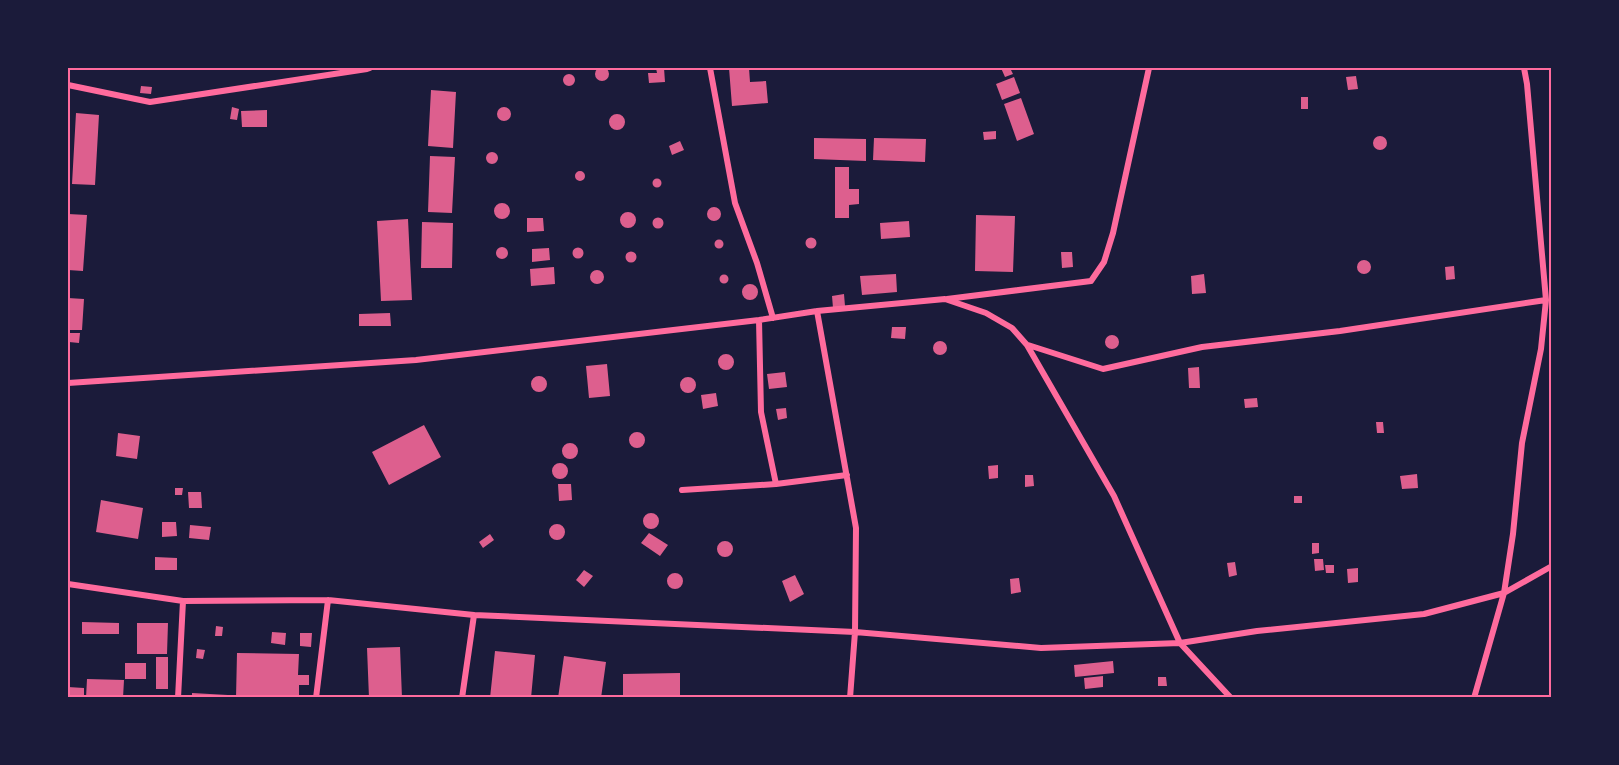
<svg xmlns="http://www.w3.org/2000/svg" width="1619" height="765" font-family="'Zilla Slab',serif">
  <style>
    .building { fill: #dd5f8e }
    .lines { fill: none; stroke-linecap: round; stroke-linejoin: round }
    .minor { stroke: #ff6b9d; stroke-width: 6 }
    .neatline { fill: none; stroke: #ff6b9d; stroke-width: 2 }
  </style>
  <rect width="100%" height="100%" fill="#1b1b3a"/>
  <path class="building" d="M595 74a7 7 0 1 1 14 0a7 7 0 1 1-14 0Z
    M656 68H664L665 82 649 83 648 73H657Z
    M729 68H749L750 82 766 81 768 103 732 106Z
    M1001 68H1010L1013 74 1005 77Z
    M563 80a6 6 0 1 1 12 0a6 6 0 1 1-12 0Z
    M1356 76 1358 89 1348 90 1346 77Z
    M1014 77 1020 93 1002 100 996 84Z
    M141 86 152 87 151 94 140 93Z
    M431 90 456 92 453 148 428 146Z
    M1301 97H1308V109H1301Z
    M1021 98 1034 134 1017 141 1004 104Z
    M497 114a7 7 0 1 1 14 0a7 7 0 1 1-14 0Z
    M232 107 239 109 237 120 230 119Z
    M267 110V127H242L241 111Z
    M76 113 99 115 95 185 72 184Z
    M609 122a8 8 0 1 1 16 0a8 8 0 1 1-16 0Z
    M996 131V139L984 140 983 132Z
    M1373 143a7 7 0 1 1 14 0a7 7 0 1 1-14 0Z
    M814 138 866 139V161L814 159Z
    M874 138 926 139 925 162 873 160Z
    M680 141 684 150 672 155 669 146Z
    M486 158a6 6 0 1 1 12 0a6 6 0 1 1-12 0Z
    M430 156 455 157 452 213 428 212Z
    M835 167H849V189H859V204L849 205V218H835Z
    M575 176a5 5 0 1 1 10 0a5 5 0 1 1-10 0Z
    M652.5 183a4.5 4.5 0 1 1 9 0a4.5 4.5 0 1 1-9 0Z
    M494 211a8 8 0 1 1 16 0a8 8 0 1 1-16 0Z
    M707 214a7 7 0 1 1 14 0a7 7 0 1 1-14 0Z
    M620 220a8 8 0 1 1 16 0a8 8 0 1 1-16 0Z
    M68 214 87 215 83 271 68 270Z
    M976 215 1015 216 1013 272 975 271Z
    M652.5 223a5.5 5.5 0 1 1 11 0a5.5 5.5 0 1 1-11 0Z
    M527 218H543L544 231 527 232Z
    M408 219 412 300 381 301 377 221Z
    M909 221 910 237 881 239 880 223Z
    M422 222 453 223 452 268H421Z
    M805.5 243a5.5 5.5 0 1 1 11 0a5.5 5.5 0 1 1-11 0Z
    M714.5 244a4.5 4.5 0 1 1 9 0a4.5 4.5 0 1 1-9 0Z
    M496 253a6 6 0 1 1 12 0a6 6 0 1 1-12 0Z
    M572.5 253a5.5 5.5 0 1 1 11 0a5.5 5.5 0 1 1-11 0Z
    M549 248 550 260 532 262V249Z
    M625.5 257a5.5 5.5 0 1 1 11 0a5.5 5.5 0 1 1-11 0Z
    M1061 252H1072L1073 267 1062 268Z
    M1357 267a7 7 0 1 1 14 0a7 7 0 1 1-14 0Z
    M1454 266 1455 279 1446 280 1445 267Z
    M554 267 555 284 531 286 530 269Z
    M590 277a7 7 0 1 1 14 0a7 7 0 1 1-14 0Z
    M896 274 897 292 862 295 860 276Z
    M1204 274 1206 293 1192 294 1191 276Z
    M719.5 279a4.5 4.5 0 1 1 9 0a4.5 4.5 0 1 1-9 0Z
    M742 292a8 8 0 1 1 16 0a8 8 0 1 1-16 0Z
    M844 294 845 306 833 308 832 296Z
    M68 298 84 299 82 330H68Z
    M390 313 391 326H359V314Z
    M892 327H906L905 339 891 338Z
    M70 333H80L79 343 69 342Z
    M1105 342a7 7 0 1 1 14 0a7 7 0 1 1-14 0Z
    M933 348a7 7 0 1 1 14 0a7 7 0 1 1-14 0Z
    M718 362a8 8 0 1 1 16 0a8 8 0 1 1-16 0Z
    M607 364 610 396 589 398 586 366Z
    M1199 367 1200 388H1189L1188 368Z
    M785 372 787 387 769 389 767 374Z
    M531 384a8 8 0 1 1 16 0a8 8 0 1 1-16 0Z
    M680 385a8 8 0 1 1 16 0a8 8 0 1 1-16 0Z
    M716 393 718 406 703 409 701 395Z
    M1257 398 1258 407 1245 408 1244 399Z
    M786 408 787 418 778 420 776 409Z
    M1376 422H1383L1384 433H1377Z
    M424 425 441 457 389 485 372 452Z
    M629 440a8 8 0 1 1 16 0a8 8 0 1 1-16 0Z
    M118 433 140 436 137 459 116 456Z
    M562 451a8 8 0 1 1 16 0a8 8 0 1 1-16 0Z
    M552 471a8 8 0 1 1 16 0a8 8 0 1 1-16 0Z
    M998 465V478L989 479 988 466Z
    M1417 474 1418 488 1402 489 1400 476Z
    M1025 475H1033L1034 486 1025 487Z
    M558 484H571L572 500 559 501Z
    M175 488H183L182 495H175Z
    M188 492H201L202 508H189Z
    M1294 496H1302V503H1294Z
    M101 500 143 508 138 539 96 532Z
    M643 521a8 8 0 1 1 16 0a8 8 0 1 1-16 0Z
    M162 522H176L177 536 162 537Z
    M549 532a8 8 0 1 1 16 0a8 8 0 1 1-16 0Z
    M190 525 211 527 209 540 189 538Z
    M649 533 668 545 660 556 641 543Z
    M490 534 494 540 483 548 479 542Z
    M717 549a8 8 0 1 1 16 0a8 8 0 1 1-16 0Z
    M1312 543H1319V553L1312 554Z
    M155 557 177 558V570H155Z
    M1314 559H1323L1324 570 1315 571Z
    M1235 562 1237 575 1229 577 1227 563Z
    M1325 565H1334V573H1326Z
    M1358 568V582L1348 583 1347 569Z
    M584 570 593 576 584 587 576 580Z
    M667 581a8 8 0 1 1 16 0a8 8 0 1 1-16 0Z
    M795 575 804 594 790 602 782 581Z
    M1019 578 1021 592 1011 594 1010 579Z
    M82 622 119 623V634H82Z
    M137 623H168L167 654H137Z
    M216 626 223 627 222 636H215Z
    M272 632 286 633 285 645 271 643Z
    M300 633H312L311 647 300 646Z
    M400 647 402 698H369L367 648Z
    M197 649 205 650 203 659 196 658Z
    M495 651 535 655 531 698H490Z
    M237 653 299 654 298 675H309V685H299V698H236Z
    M564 656 606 662 601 698H558Z
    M156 657H168V689H156Z
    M1113 661 1114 673 1075 677 1074 665Z
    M125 663H146V679H125Z
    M680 673V698H623V674Z
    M1103 676V687L1085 689 1084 678Z
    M1158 677H1166L1167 686H1158Z
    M87 679 124 680 123 698H86Z
    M68 687 84 688V698H68Z
    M192 693 228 695V698H192Z"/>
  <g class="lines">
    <path class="minor" d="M710 68 735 203 757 263 773 318
      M68 85 150 102 367 69 370 68
      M947 299 1091 281 1104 262 1113 233 1149 68
      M817 311 856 528 855 632 850 698
      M759 320 761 412 776 484
      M1028 345 1103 369 1202 347 1340 331 1546 300
      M68 383 416 360 759 320 817 311 945 299 986 313 1012 328 1027 345 1114 496 1180 643 1231 698
      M682 490 776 484 847 475
      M68 584 183 601 328 600 474 615 855 632 1041 648 1180 643 1257 631 1424 614 1504 593 1552 566
      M178 698 183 601
      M316 698 328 600
      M462 698 474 615
      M1474 698 1504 593 1513 534 1522 443 1541 349 1546 300 1527 84 1524 68"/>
  </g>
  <rect width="1619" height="765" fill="none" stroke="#1b1b3a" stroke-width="138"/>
  <rect x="69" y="69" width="1481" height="627" class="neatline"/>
</svg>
